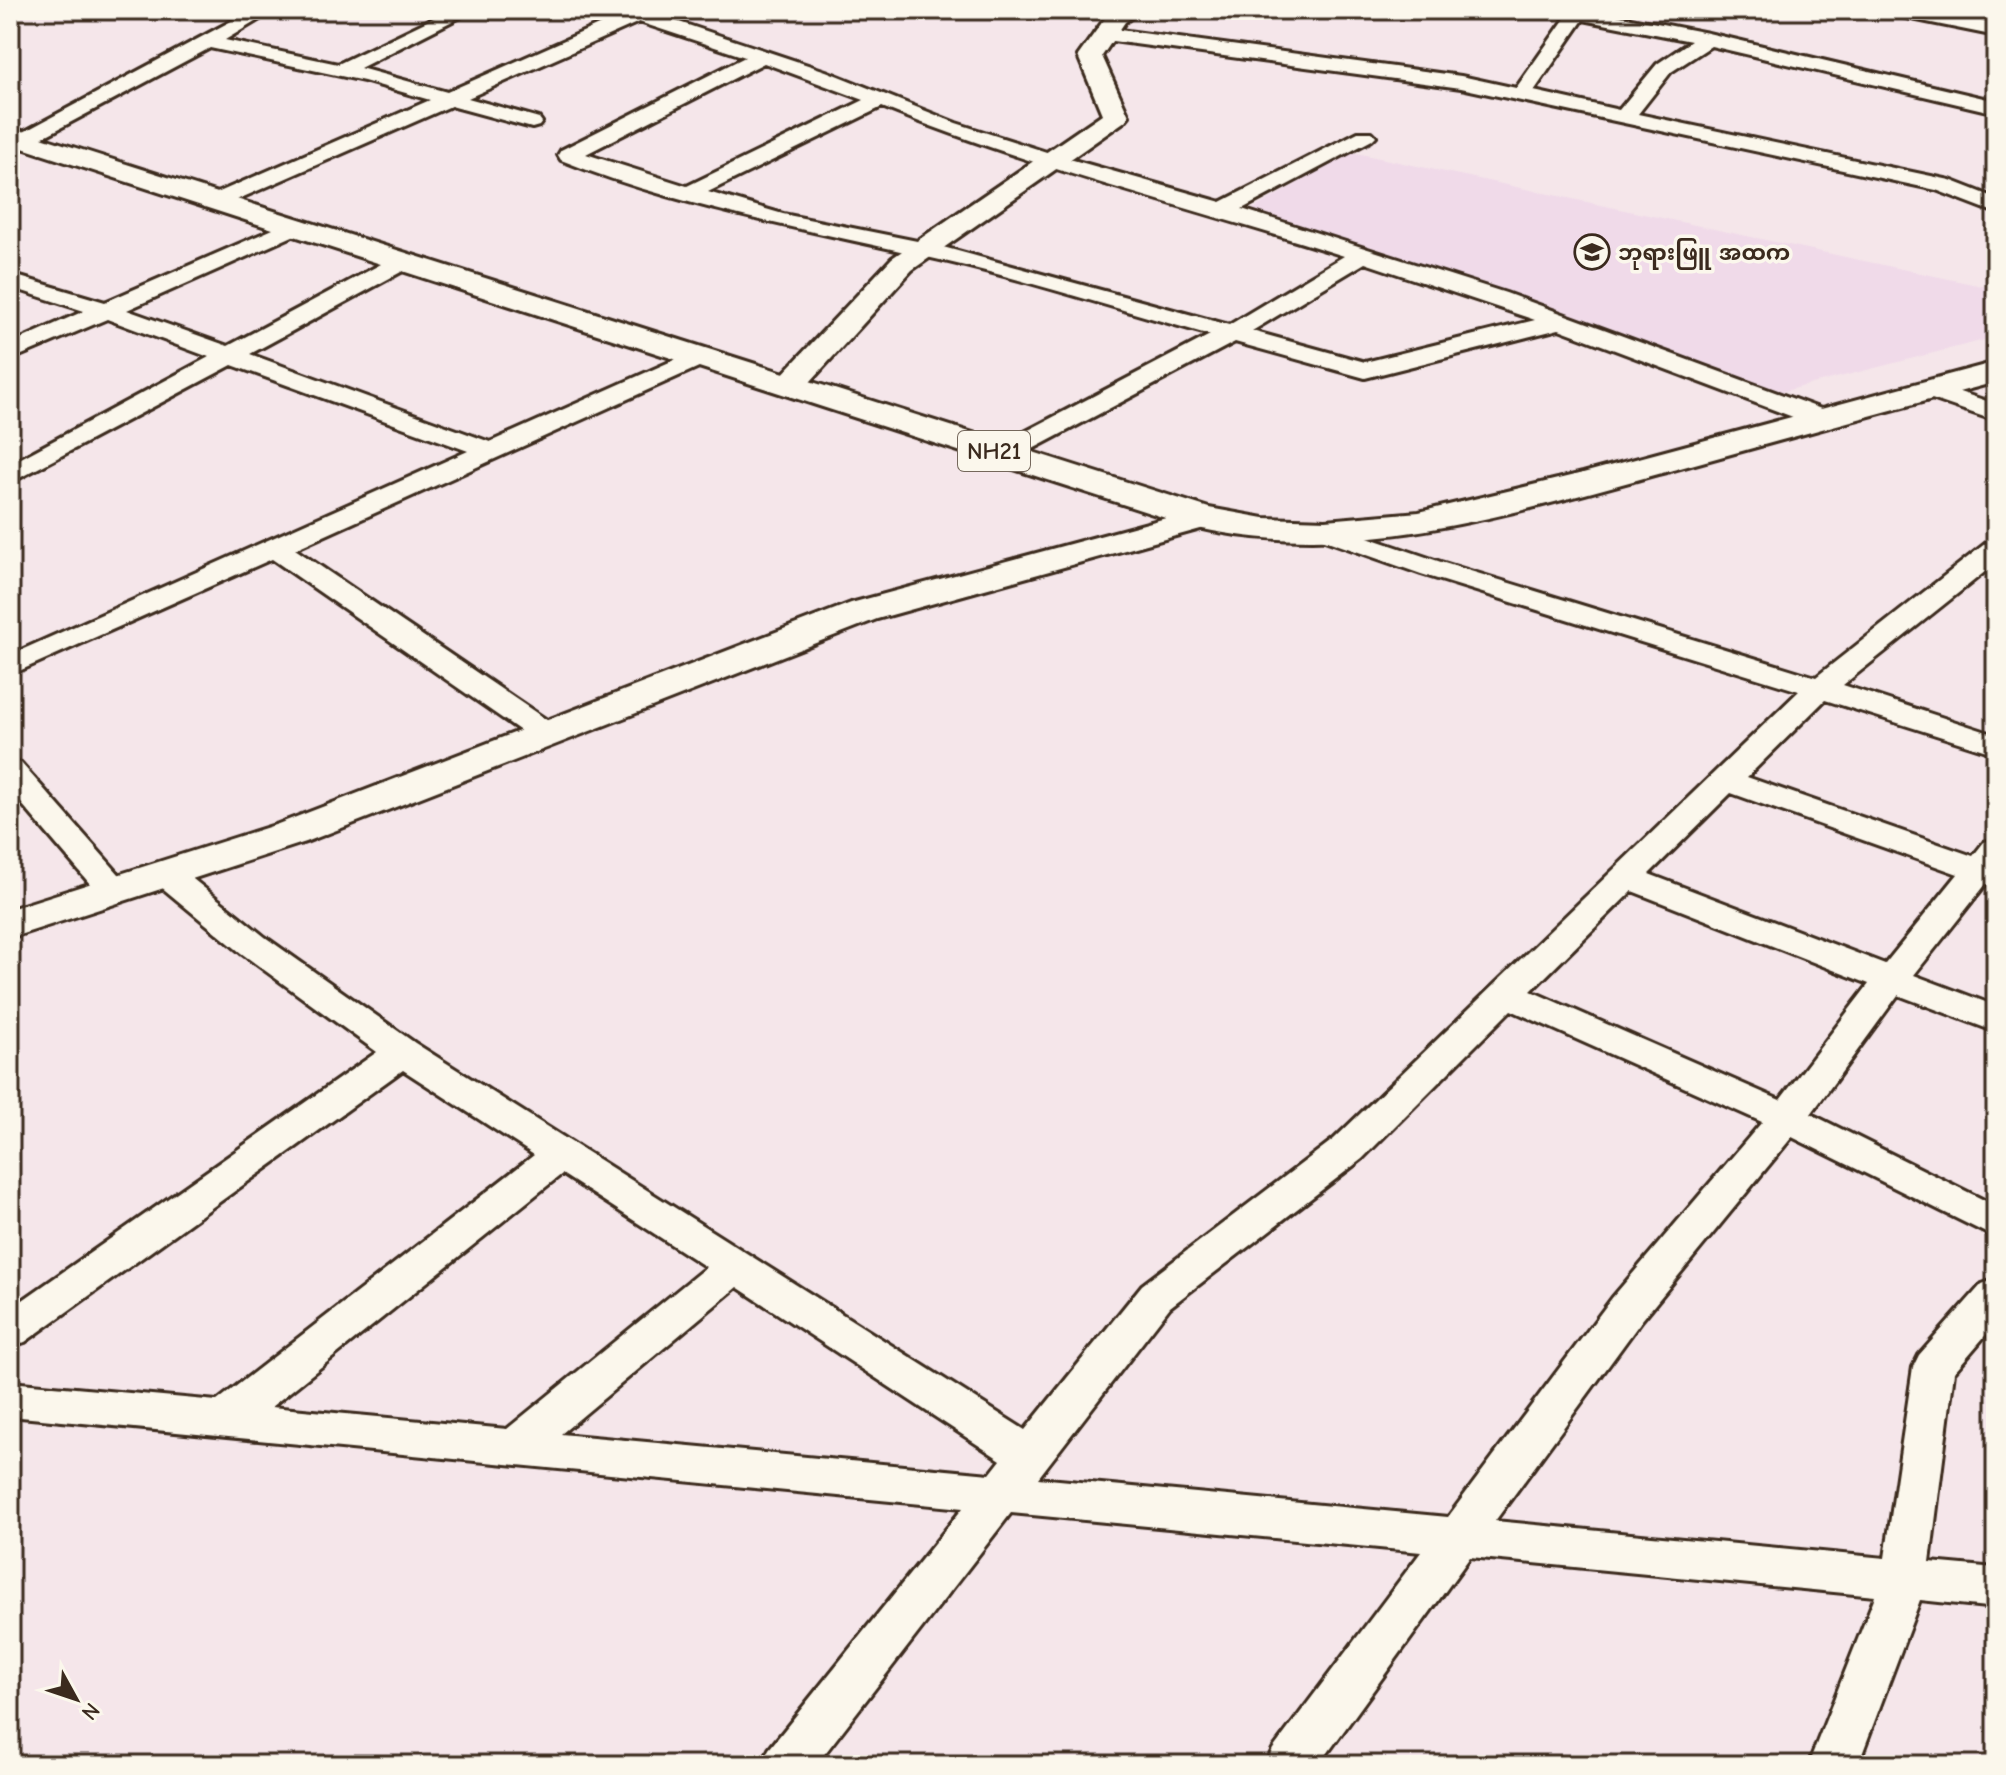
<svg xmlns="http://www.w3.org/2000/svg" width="2006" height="1775" font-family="'Comic Neue','Noto Sans Myanmar',sans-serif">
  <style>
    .built { fill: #f0dae9 }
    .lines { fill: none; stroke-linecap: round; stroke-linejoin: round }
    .minor-casing { stroke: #3b2a1e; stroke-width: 6 }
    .tertiary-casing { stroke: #3b2a1e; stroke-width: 6 }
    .trunk-casing { stroke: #3b2a1e; stroke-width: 6 }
    .minor { fill: #fbf7ec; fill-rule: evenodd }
    .tertiary { fill: #fbf7ec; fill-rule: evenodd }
    .trunk { fill: #fbf7ec; fill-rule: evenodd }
    .labels { text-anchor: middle; stroke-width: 7; stroke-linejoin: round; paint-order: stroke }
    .far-poi-label { font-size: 22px; font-weight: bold; fill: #3b2a1e; stroke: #fbf7ec; text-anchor: start }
    .shield { fill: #fbf7ec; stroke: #75685c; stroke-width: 2 }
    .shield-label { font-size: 24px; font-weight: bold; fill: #3b2a1e }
  </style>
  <rect width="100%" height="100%" fill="#f5e6ea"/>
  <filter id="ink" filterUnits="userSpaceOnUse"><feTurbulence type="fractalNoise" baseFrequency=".0125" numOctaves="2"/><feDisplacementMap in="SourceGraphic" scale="16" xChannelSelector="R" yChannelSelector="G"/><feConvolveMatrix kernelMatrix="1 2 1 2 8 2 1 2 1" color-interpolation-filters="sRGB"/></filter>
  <g filter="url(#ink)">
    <path class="built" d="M1351 152 1996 289V337L1777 393 1243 215Z"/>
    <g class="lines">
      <defs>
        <path id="minor" d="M252 10H275L225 40 338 64 450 10H474L360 68 447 92 621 15 614 10H658L655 14 826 71 956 123 1059 156 1221 202 1358 132H1372L1376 136 1372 140 1242 209 1506 293 1832 413 1836 419 1832 425H1814L1559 329 1365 378 1235 342 1012 460H994L990 454 994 448 1210 335C1113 308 1016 276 918 255 798 228 676 206 561 160L558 155 561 150 745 57 639 22 468 98 539 118 542 122 539 126 532 128 451 106 218 208 207 201 210 196 430 100 364 81 210 48 32 143H18L14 139 18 135ZM764 63 864 100 687 186 586 154ZM882 107C1032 168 1190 207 1344 256L1229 325 932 244 783 214 708 192ZM1365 263 1535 320 1365 362 1252 331Z
          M1551 10H1590L1708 33 1996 101V113L1711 46 1671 72 1638 114 1950 180 1996 198V213L1936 190 1461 88 1105 40 1095 34 1105 28 1461 76 1516 88 1566 17 1553 14ZM1583 20 1691 41 1657 64 1619 110 1534 91Z
          M1888 10H1925L1996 24V36L1897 16Z
          M296 219 304 221 307 226 304 231 127 310 228 346 396 256H412L416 261 412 266 250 354 490 442 692 352H710L713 357 710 362 295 549 557 727 562 734 557 741 546 743 535 741 272 559 10 675V655L468 451 232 365 10 483V464L209 357 107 319 10 360V344L84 311 10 287V274L105 302Z
          M1929 382 1996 404V421L1920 395 1916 390 1920 385Z
          M1326 523 1441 562 1816 677 1986 543 1996 541V563L1843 685 1996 735V754L1825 700 1747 777 1973 856 1984 842 1996 839V887L1986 884 1914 975 1996 1006V1032L1898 995 1811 1114 1996 1206V1238L1792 1137 1642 1320 1495 1521 1885 1558 1913 1367 1919 1355 1982 1284 1996 1279V1323L1954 1372 1930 1562 1996 1568V1608L1920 1600 1858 1765H1808L1875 1596 1470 1557 1319 1765H1265L1273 1749 1421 1552 1011 1513 816 1765H761L769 1749 963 1508 10 1416V1382L217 1401 534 1155 403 1070 25 1342 10 1347V1309L377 1052 241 953 154 881 149 874 154 867 166 863 178 867 265 937 415 1043 1025 1430 1142 1285 1334 1139 1799 691 1421 574 1316 537 1312 531 1316 525ZM1731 793 1958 874 1885 964 1649 874ZM1632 891 1869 984 1780 1100 1531 991ZM1511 1010 1762 1122 1612 1298 1448 1517 1038 1478 1170 1307 1362 1159ZM562 1174 706 1267 507 1429 271 1407ZM737 1287 1001 1460 990 1474 561 1434Z
          M10 760 21 763 126 882 131 890 126 898 114 901 102 898 10 790Z"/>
        <path id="tertiary" d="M1111 10H1141L1125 22 1102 56 1129 116 1125 121 912 270 801 392 790 394 779 392 774 385 779 378 892 258 1102 114 1078 56Z
          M1203 508 1215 511 1220 518 1215 525 877 619 306 842 10 938V909L278 824 851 603Z"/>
        <path id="trunk" d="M10 127 1209 508 1264 518 1326 520 1419 512 1583 473 1996 362V382C1888 411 1781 440 1673 470 1516 512 1354 566 1190 526L10 144Z"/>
      </defs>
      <use href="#minor" class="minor-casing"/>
      <use href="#tertiary" class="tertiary-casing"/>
      <use href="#trunk" class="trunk-casing"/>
      <use href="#minor" class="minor"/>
      <use href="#tertiary" class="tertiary"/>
      <use href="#trunk" class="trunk"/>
    </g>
  </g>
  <defs>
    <symbol id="school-ring" viewBox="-11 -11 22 22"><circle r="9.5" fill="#fbf7ec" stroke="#3b2a1e" stroke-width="1.5"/><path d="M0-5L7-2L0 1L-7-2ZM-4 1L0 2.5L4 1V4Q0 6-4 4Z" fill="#3b2a1e"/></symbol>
  </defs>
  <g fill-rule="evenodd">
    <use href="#school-ring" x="1572" y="232" width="40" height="40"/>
  </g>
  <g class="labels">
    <g class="far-poi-label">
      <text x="1618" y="260">ဘုရားဖြူ အထက</text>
    </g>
    <rect class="shield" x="958" y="431" width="72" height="40" rx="6"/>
    <g class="shield-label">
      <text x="994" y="459">NH21</text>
    </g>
  </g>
  <rect width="2006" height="1775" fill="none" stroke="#fbf7ec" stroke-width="40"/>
  <rect x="20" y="20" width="1966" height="1735" fill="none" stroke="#3b2a1e" stroke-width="3" filter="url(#ink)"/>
  <g transform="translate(76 1699) rotate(130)" stroke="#fbf7ec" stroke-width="6" paint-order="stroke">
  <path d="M0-6L14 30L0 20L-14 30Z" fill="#3b2a1e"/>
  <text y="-12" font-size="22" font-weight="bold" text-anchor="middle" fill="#3b2a1e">N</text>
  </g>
</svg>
